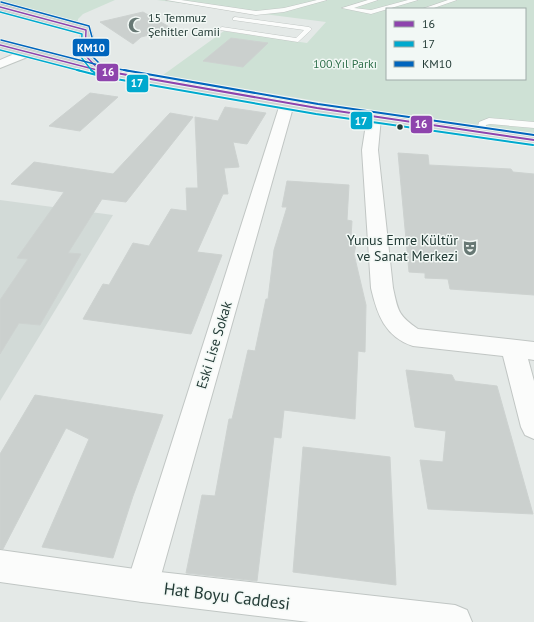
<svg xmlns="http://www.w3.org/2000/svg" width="534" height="622" font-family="'PT Sans',sans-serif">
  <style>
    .built { fill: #d2dad7 }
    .green { fill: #cee1d5; fill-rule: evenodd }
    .building { fill: #cbd0ce; stroke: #cdd2d0 }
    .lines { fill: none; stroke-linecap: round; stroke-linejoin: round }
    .lane-casing { stroke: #c1c6c4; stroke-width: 1 }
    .street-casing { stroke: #c1c6c4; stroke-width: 2 }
    .secondary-casing { stroke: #c0c6c4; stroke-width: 2 }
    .primary-casing { stroke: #bdc5c3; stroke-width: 2 }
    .lane { fill: #fbfcfb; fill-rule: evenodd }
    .street { fill: #fbfcfb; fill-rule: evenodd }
    .secondary { fill: #fbfcfb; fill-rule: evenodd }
    .primary { fill: #ced5d3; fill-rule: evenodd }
    .bus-1-far1-casing { stroke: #f2f8f5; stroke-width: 3 }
    .bus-1-casing { stroke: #f2f8f5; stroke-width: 4 }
    .bus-2-far1-casing { stroke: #f2f8f5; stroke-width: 3 }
    .bus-2-casing { stroke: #f2f8f5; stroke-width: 4 }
    .bus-3-far1-casing { stroke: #f2f8f5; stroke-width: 3 }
    .bus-3-casing { stroke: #f2f8f5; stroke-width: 4 }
    .bus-1-far1 { stroke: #8e44ad; stroke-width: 1.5 }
    .bus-1 { stroke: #8e44ad; stroke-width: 2 }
    .bus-2-far1 { stroke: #00a9ce; stroke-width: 1.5 }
    .bus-2 { stroke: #00a9ce; stroke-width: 2 }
    .bus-3-far1 { stroke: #0065bd; stroke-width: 1.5 }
    .bus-3 { stroke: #0065bd; stroke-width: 2 }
    .bus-dot { fill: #233b36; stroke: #f2f8f5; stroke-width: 1.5 }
    .labels { text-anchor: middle; stroke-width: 3; stroke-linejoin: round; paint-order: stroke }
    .far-poi-label { font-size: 12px; fill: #233b36; stroke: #f2f8f5; text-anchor: start }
    .far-park-label { font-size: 12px; fill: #30704c; stroke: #f2f8f5 }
    .poi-label { font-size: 14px; fill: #233b36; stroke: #f2f8f5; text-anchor: end }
    .street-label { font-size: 14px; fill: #233b36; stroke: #f2f8f5 }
    .near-street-label { font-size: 17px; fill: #233b36; stroke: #f2f8f5 }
    .line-badge { stroke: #f2f8f5; stroke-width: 1.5 }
    .badge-label { font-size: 11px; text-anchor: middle; font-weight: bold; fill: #fff }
  </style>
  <rect width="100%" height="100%" fill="#e4e9e7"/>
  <path class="built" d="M0 200 113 215 0 401Z"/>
  <path class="green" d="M0 0H115L83 14 78 19V22L0 2Z
    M157 0H534V134L470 127 163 75 224 31 307 43 326 22ZM387 9H525V79H387Z"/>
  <path class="building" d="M143 12 173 29 141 37 133 44 100 22Z
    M231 38 268 43 243 67 203 61Z
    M90 93 118 97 80 131 49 126Z
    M225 107 266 113 247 144 233 142 239 167 224 168 228 194H223L197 252 222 255 191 334 83 319 103 284 109 285 133 243 149 246 171 209 187 211 186 188H198L195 117 218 121Z
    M170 113 193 117 126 202 102 199 68 253 81 254 40 325 19 323 0 354V300L28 259 17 258 64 192 11 184 34 162 113 174Z
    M398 153 428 155 429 165 511 169 513 172 534 174V295L450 289 448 279 425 278V273L409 272Z
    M287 181 349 185 347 220 352 221 351 237H353L352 244 356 245 354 254 366 305 365 352 358 351 355 419 284 410 281 438 274 437 257 581 186 573 202 495 215 496 229 419H232L248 350 255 351 266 299H268L274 250 287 207H282Z
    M406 370 452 375 455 381 497 386 533 514 428 509 420 460 443 462 446 431 415 427Z
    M35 395 163 415 133 496 113 558 42 547 89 439 66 428 3 549H0V454Z
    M303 447 390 457 396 585 293 572Z"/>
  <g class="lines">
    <defs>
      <path id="lane" d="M166 0H181L256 11 284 8 317 0H327L284 12 256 15Z
        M368 0H378L354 8 371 10 408 0H418L371 14 342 8Z
        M448 0H457L431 9H422Z
        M235 17 309 27 312 29 298 42 220 30V28L222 27 296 38 304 30 233 20V18Z
        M489 118 534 122V128L490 124 486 125 483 136H477L476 134 479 122Z"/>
      <path id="street" d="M26 49 30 50 32 53 30 56 0 68V60Z
        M287 100 292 101 294 104 158 586 154 598 142 602 130 598 126 586 280 104 282 101Z
        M374 114 379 115 381 118 378 150 393 288C398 311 398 315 418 329L534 342V360L528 359 534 381V439L525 435 521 427 503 356 413 346C385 337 377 314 371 288L362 150 367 118 369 115Z"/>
      <path id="secondary" d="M0 550 142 570 455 605 467 610 472 622H309L142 602 0 582Z"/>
      <path id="primary" d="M0 4 90 28 93 37 91 55 103 67 180 82 442 125 534 135V145C457 137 381 123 304 111 201 94 100 77 0 49V42L84 63 79 55 81 32 0 10Z"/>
    </defs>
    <use href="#lane" class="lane-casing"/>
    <use href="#street" class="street-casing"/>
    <use href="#secondary" class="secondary-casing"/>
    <use href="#primary" class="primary-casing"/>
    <use href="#lane" class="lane"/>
    <use href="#street" class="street"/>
    <use href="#secondary" class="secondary"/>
    <use href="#primary" class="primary"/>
    <defs>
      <path id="bus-1-far1" d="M0 7 86 30 85 55 100 71
        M0 45 101 71"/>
      <path id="bus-1" d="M97 70 117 75
        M99 70 317 108 534 140"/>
      <path id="bus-2-far1" d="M0 12 82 34 81 57 92 71
        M0 50 81 71"/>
      <path id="bus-2" d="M77 70 116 80
        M91 70 99 76 316 114 533 145"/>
      <path id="bus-3-far1" d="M1 2 89 26 92 37 90 54 102 66 129 71
        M1 40 118 70"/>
      <path id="bus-3" d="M124 70 318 104 534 135"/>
    </defs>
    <use href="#bus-1-far1" class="bus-1-far1-casing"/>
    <use href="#bus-1" class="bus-1-casing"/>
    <use href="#bus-2-far1" class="bus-2-far1-casing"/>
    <use href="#bus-2" class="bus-2-casing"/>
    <use href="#bus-3-far1" class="bus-3-far1-casing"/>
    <use href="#bus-3" class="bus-3-casing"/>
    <use href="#bus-1-far1" class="bus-1-far1"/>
    <use href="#bus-1" class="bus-1"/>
    <use href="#bus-2-far1" class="bus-2-far1"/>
    <use href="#bus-2" class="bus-2"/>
    <use href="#bus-3-far1" class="bus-3-far1"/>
    <use href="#bus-3" class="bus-3"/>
  </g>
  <defs>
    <symbol id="mosque-bare" viewBox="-9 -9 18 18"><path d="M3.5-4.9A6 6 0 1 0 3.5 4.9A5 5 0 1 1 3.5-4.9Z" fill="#677874" stroke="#f2f8f5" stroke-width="2.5" paint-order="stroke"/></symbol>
    <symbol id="theatre-bare" viewBox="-9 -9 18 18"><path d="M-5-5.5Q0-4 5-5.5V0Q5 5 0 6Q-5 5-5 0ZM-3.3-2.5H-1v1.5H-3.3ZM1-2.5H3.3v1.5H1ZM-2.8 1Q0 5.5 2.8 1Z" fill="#677874" stroke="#f2f8f5" stroke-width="2.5" paint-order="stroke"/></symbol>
  </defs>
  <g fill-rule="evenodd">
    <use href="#mosque-bare" x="125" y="14" width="22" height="22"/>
    <use href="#theatre-bare" x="459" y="237" width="22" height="22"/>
  </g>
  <circle class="bus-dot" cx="400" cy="127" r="3.5"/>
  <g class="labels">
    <g class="far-poi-label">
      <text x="148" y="22">15 Temmuz<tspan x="148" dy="14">Şehitler Camii</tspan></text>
    </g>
    <g class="far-park-label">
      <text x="345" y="68">100.Yıl Parkı</text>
    </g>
    <g class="poi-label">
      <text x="458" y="245">Yunus Emre Kültür<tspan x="458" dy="16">ve Sanat Merkezi</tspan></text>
    </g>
    <g class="street-label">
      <text transform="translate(214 345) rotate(-73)" y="5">Eski Lise Sokak</text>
    </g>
    <g class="near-street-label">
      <text transform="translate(227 596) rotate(7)" y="6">Hat Boyu Caddesi</text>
    </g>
  </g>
  <g class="line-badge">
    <rect x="72" y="38" width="38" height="19" rx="4" fill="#0065bd"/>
    <rect x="96" y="63" width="23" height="19" rx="4" fill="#8e44ad"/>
    <rect x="126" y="74" width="23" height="19" rx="4" fill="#00a9ce"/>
    <rect x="350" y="111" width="23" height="19" rx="4" fill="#00a9ce"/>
    <rect x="410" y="115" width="23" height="19" rx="4" fill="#8e44ad"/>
  </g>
  <g class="badge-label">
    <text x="91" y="52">KM10</text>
    <text x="108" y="76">16</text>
    <text x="137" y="87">17</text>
    <text x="361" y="125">17</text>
    <text x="421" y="128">16</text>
  </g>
  <rect x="386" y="8" width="140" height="72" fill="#f2f8f5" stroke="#9faca9"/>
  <rect x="394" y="21" width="20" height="6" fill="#8e44ad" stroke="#9faca9"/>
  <text x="422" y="28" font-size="12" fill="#233b36">16</text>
  <rect x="394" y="41" width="20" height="6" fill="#00a9ce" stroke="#9faca9"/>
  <text x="422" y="48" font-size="12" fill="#233b36">17</text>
  <rect x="394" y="61" width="20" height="6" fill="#0065bd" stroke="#9faca9"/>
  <text x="422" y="68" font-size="12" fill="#233b36">KM10</text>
</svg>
